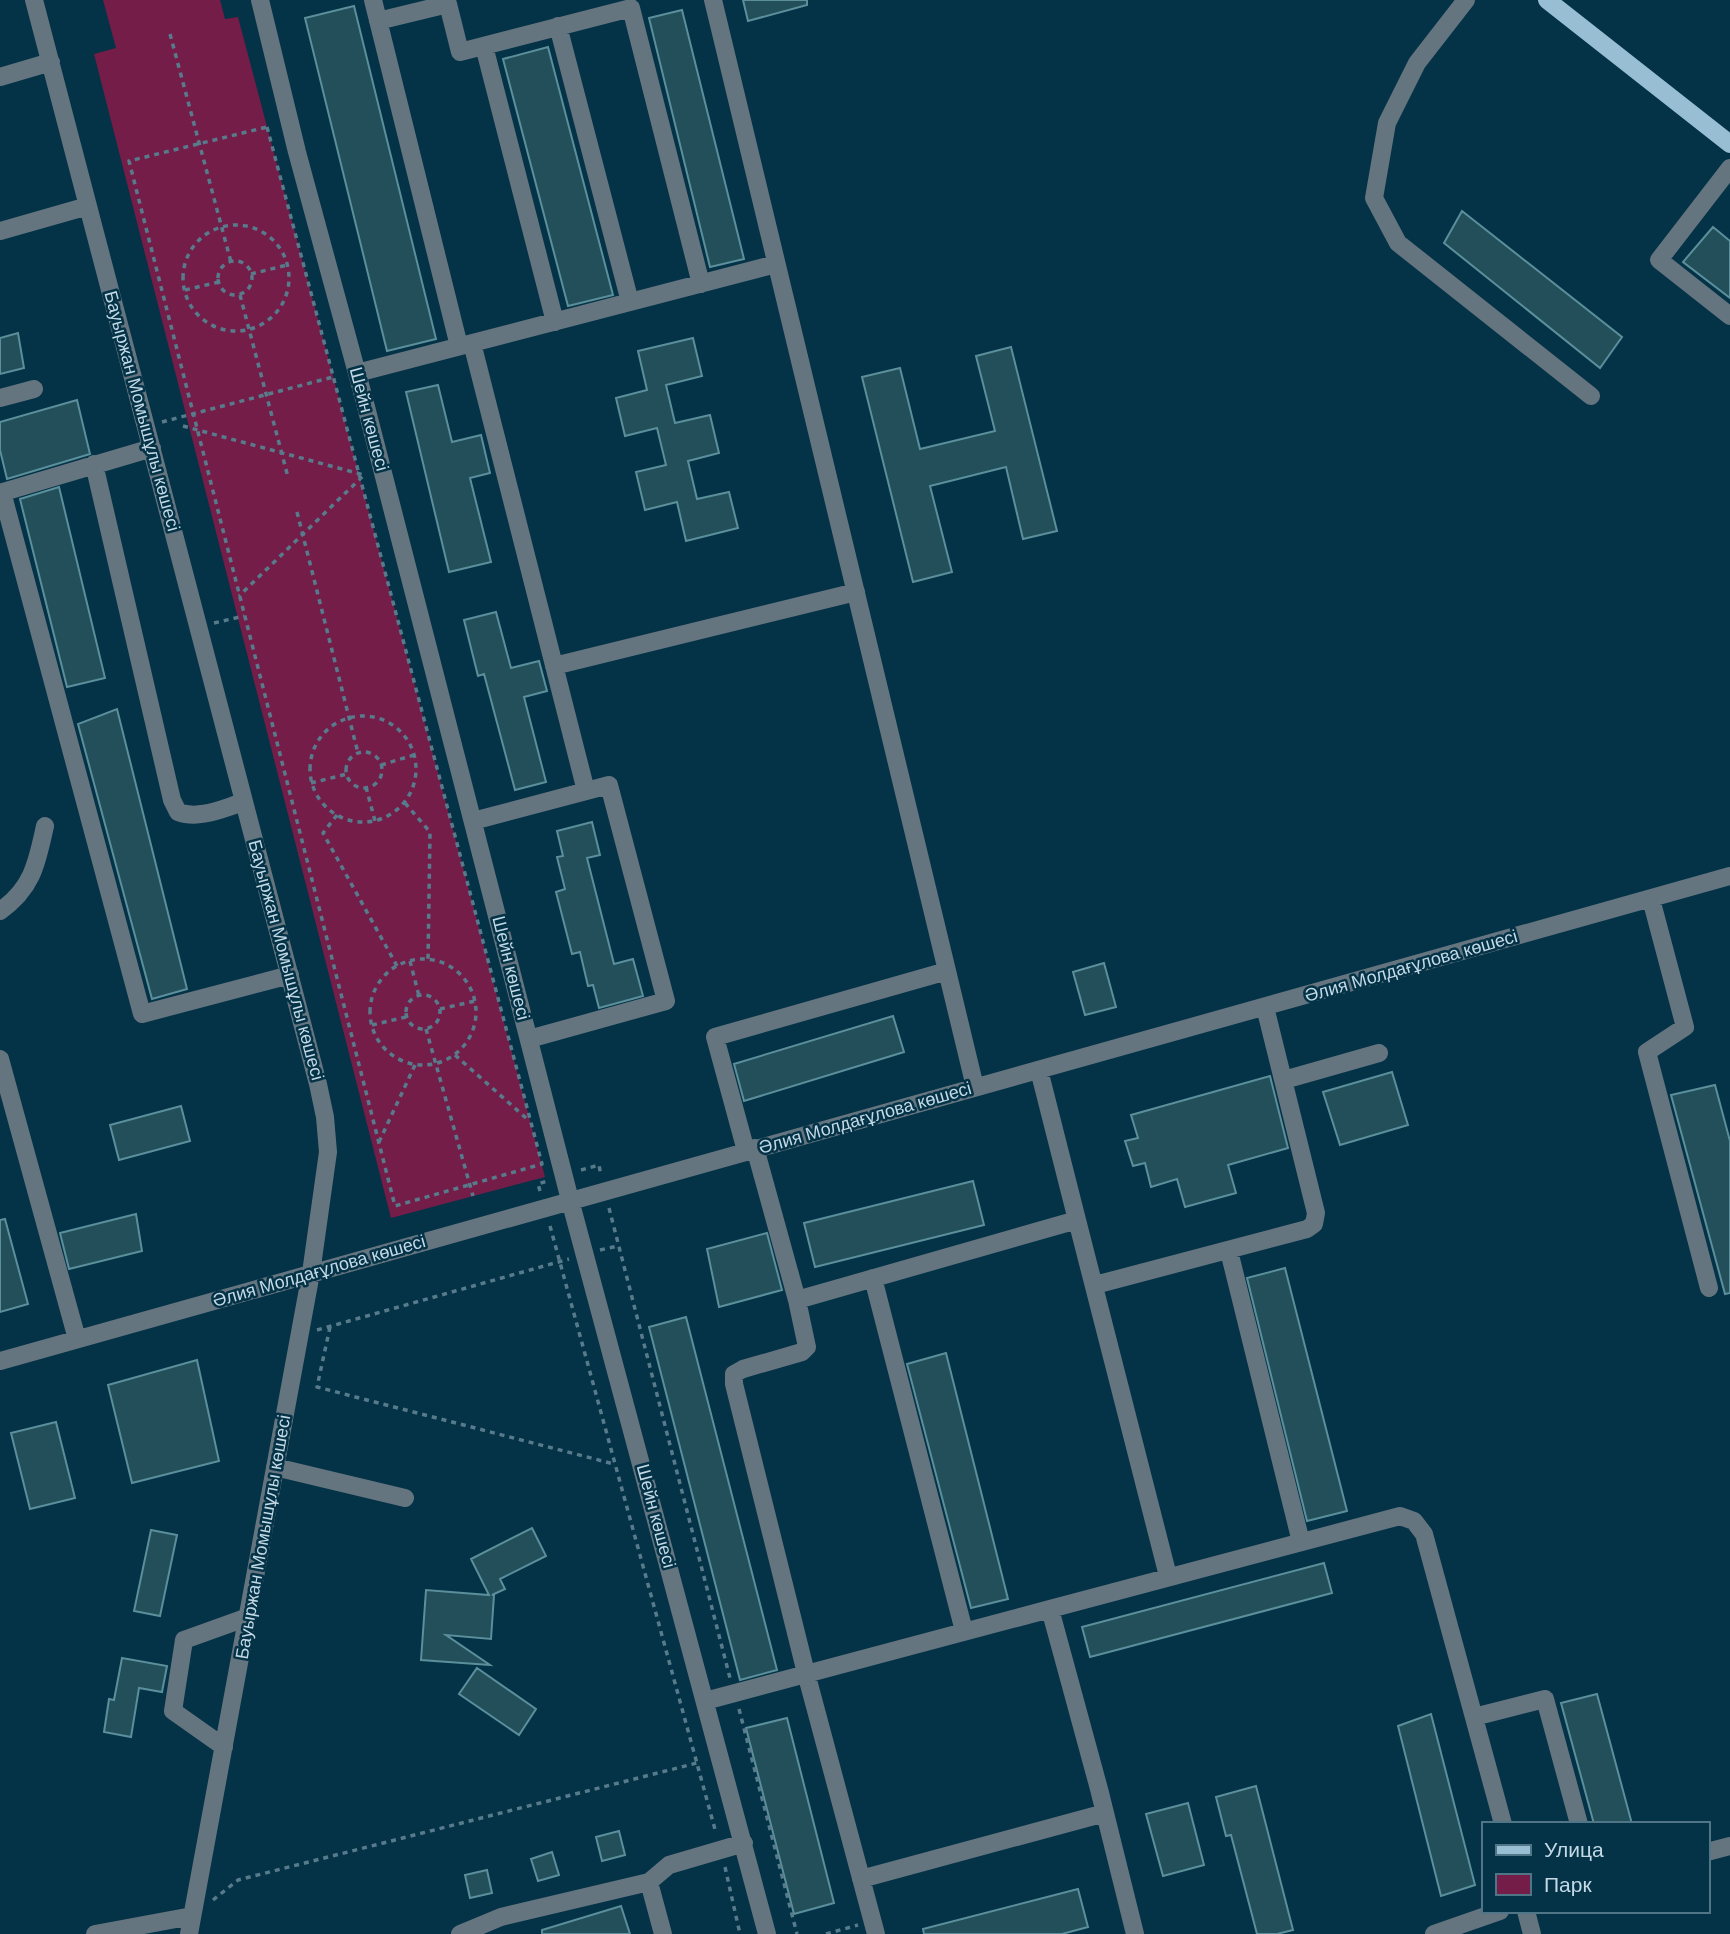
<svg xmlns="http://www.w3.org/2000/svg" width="1730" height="1934" font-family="'DM Sans',sans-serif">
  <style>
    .green { fill: #751d49 }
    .building { fill: #224f59; stroke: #5a8f9b; stroke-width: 2 }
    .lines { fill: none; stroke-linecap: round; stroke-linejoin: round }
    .path { stroke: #587b8c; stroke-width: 3.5; stroke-dasharray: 5 5; stroke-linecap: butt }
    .minor { stroke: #647580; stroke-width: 18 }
    .major { stroke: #98bed3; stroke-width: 18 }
    .labels { text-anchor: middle; stroke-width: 5; stroke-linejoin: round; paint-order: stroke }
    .street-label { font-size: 18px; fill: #c3d9e6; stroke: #043246 }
  </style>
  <rect width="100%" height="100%" fill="#043246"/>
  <path class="green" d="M103 0H220L225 19 238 17 545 1177 391 1218 94 54 116 48Z"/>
  <path class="building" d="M743 0H807V5L748 21Z
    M354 6 436 339 387 351 305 18Z
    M682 10 744 259 710 267 649 18Z
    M548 47 613 295 568 306 503 59Z
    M1462 211 1622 337 1600 368 1444 243Z
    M1713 227 1730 241V298L1683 262Z
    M18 333 24 368 0 374V338Z
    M693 338 702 376 666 385 675 423 710 415 719 453 688 461 697 499 729 492 738 528 686 541 677 502 645 510 636 472 666 465 657 428 625 436 616 398 647 390 638 351Z
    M1011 347 1057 531 1023 539 1006 467 930 486 952 572 913 582 862 377 900 368 920 449 995 431 976 356Z
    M438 385 452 442 481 435 490 473 470 478 491 562 449 572 406 392Z
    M77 400 90 454 7 479 0 450V422Z
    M59 487 105 678 67 687 20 499Z
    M496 612 511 668 539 661 547 691 524 697 546 782 515 790 484 674 478 676 464 620Z
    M117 709 187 989 152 999 78 724Z
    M592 822 600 855 587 858 614 964 633 959 643 996 599 1008 593 985 588 986 580 952 572 954 556 892 565 889 557 857 563 856 557 831Z
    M1104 963 1116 1007 1085 1015 1073 972Z
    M893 1016 904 1052 744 1101 734 1064Z
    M1392 1072 1408 1125 1340 1145 1323 1092Z
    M1270 1076 1288 1148 1228 1165 1236 1193 1185 1207 1177 1179 1151 1187 1145 1163 1133 1166 1125 1141 1138 1138 1131 1115Z
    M1715 1085 1730 1141V1293L1725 1294 1671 1095Z
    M181 1106 190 1141 119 1160 110 1125Z
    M973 1181 984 1225 815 1267 804 1223Z
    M136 1214 142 1251 69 1269 60 1233Z
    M5 1219 28 1304 0 1312V1220Z
    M767 1233 782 1290 719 1307 707 1249Z
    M1285 1268 1347 1511 1307 1521 1247 1278Z
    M686 1317 777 1670 740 1680 649 1327Z
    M946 1353 1008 1599 971 1608 907 1364Z
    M197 1360 219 1461 132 1483 108 1385Z
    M56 1422 75 1498 30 1509 11 1433Z
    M532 1528 546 1556 500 1579 505 1589 492 1595H494L491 1639 446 1635 490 1665 421 1660 426 1590 489 1595 471 1559Z
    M151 1530 177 1535 160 1616 134 1611Z
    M1324 1563 1332 1593 1090 1657 1082 1627Z
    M122 1658 167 1666 162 1692 139 1688 131 1737 104 1732 109 1699 114 1700Z
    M477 1668 536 1709 519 1735 459 1694Z
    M1597 1694 1632 1824H1594L1561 1703Z
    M1431 1714 1475 1885 1441 1896 1398 1726Z
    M787 1718 834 1903 794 1914 746 1728Z
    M1256 1786 1293 1930 1277 1934H1257L1231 1835 1226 1836 1216 1797Z
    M1188 1803 1204 1865 1163 1876 1146 1814Z
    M619 1831 625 1855 602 1861 596 1837Z
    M552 1852 559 1875 538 1881 531 1859Z
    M487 1870 492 1893 470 1898 465 1875Z
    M1078 1889 1088 1927 1062 1934H924L923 1929Z
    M621 1906 630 1934H542V1930Z"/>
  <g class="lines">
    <path class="path" d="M170 34 231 262
      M267 127 542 1164 395 1206 129 161Z
      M183 278a53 53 0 1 1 106 0a53 53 0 1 1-106 0Z
      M218 278a17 17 0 1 1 34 0a17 17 0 1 1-34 0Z
      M251 274 287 265
      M185 290 219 282
      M240 295 288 477
      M162 422 333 377
      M183 426 364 475 239 596
      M297 512 358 753
      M214 623 244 616
      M310 769a53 53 0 1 1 106 0a53 53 0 1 1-106 0Z
      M346 770a18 18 0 1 1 36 0a18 18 0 1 1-36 0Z
      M381 765 414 755
      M311 783 347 774
      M366 787 375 821
      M405 803 430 832 428 960
      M337 815 323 833 397 966
      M370 1012a53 53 0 1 1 106 0a53 53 0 1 1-106 0Z
      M410 961 419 996
      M406 1012a17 17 0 1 1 34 0a17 17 0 1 1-34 0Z
      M440 1009 475 1001
      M372 1025 406 1017
      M426 1029 473 1196
      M455 1055 526 1118
      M379 1142 415 1065
      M581 1170 599 1165 601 1176
      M540 1191 538 1184 547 1181
      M609 1208 730 1678
      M550 1226 716 1833
      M600 1250 618 1246
      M330 1327 317 1387 614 1464
      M317 1330 569 1259
      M739 1709 797 1934
      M725 1867 740 1934
      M213 1900 238 1880 697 1763
      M826 1934 858 1925"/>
    <path class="minor" d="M34 0 318 1084 325 1117 328 1152 311 1273 189 1934
      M260 0 297 152 364 399 570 1200 767 1934
      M373 0 459 346
      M713 0 975 1087
      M1466 0 1417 63 1387 123 1374 198 1398 243 1591 396
      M378 21 448 4 460 52 631 8 701 284
      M558 26 630 302
      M484 46 555 322
      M0 77 51 62
      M1730 168 1659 260 1730 316
      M0 231 88 206
      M472 343 586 791
      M357 373 776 264
      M0 398 34 389
      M94 464 172 800 178 812C200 820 223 808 244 802
      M2 492 142 1014 290 975
      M0 493 152 448
      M554 666 856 592
      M473 821 609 785 666 1001 529 1039
      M1651 899 1685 1027 1647 1052 1709 1288
      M0 911C33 888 37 862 45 826
      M0 1059 77 1339
      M1039 1070 1077 1220
      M1284 1080 1379 1053
      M755 1148 797 1300 807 1347 802 1352 743 1369 734 1374V1384L806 1673 876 1934
      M746 1151 715 1037 947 971
      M1229 1251 1301 1542
      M873 1278 964 1631
      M1095 1285 1307 1229 1314 1224 1316 1213 1265 1007
      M797 1300 1077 1220 1168 1576
      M0 1361 1730 876
      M275 1467 405 1498
      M1050 1609 1400 1516 1414 1521 1424 1534 1503 1824
      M705 1701 1050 1609 1099 1789 1135 1934
      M1474 1717 1545 1699 1579 1824
      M224 1747 173 1711 184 1640 248 1617
      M1707 1852 1730 1846
      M861 1879 1105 1813
      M649 1882 663 1934
      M1526 1911 1532 1934
      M95 1934 192 1916
      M460 1934 501 1917 649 1882 669 1865 744 1843
      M1434 1934 1500 1911"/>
    <path class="major" d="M1547 0 1730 144"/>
  </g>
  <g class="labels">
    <g class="street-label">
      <text transform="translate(142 411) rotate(75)" y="6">Бауыржан Момышұлы көшесі</text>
      <text transform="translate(369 419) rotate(75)" y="6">Шейн көшесі</text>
      <text transform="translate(286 960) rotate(75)" y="6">Бауыржан Момышұлы көшесі</text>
      <text transform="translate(1411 966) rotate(-16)" y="6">Әлия Молдағұлова көшесі</text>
      <text transform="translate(511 968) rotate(76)" y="6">Шейн көшесі</text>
      <text transform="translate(865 1118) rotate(-16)" y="6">Әлия Молдағұлова көшесі</text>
      <text transform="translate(319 1271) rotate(-16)" y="6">Әлия Молдағұлова көшесі</text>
      <text transform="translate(656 1516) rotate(75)" y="6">Шейн көшесі</text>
      <text transform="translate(263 1537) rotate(-80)" y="6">Бауыржан Момышұлы көшесі</text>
    </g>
  </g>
  <rect x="1482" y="1822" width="228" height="91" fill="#043246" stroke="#507586" stroke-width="2"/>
  <rect x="1496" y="1845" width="35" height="10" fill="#98bed3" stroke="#507586" stroke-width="2"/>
  <text x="1544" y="1857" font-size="21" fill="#c3d9e6">Улица</text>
  <rect x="1496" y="1874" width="35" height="21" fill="#751d49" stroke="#507586" stroke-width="2"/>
  <text x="1544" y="1892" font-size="21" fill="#c3d9e6">Парк</text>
</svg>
